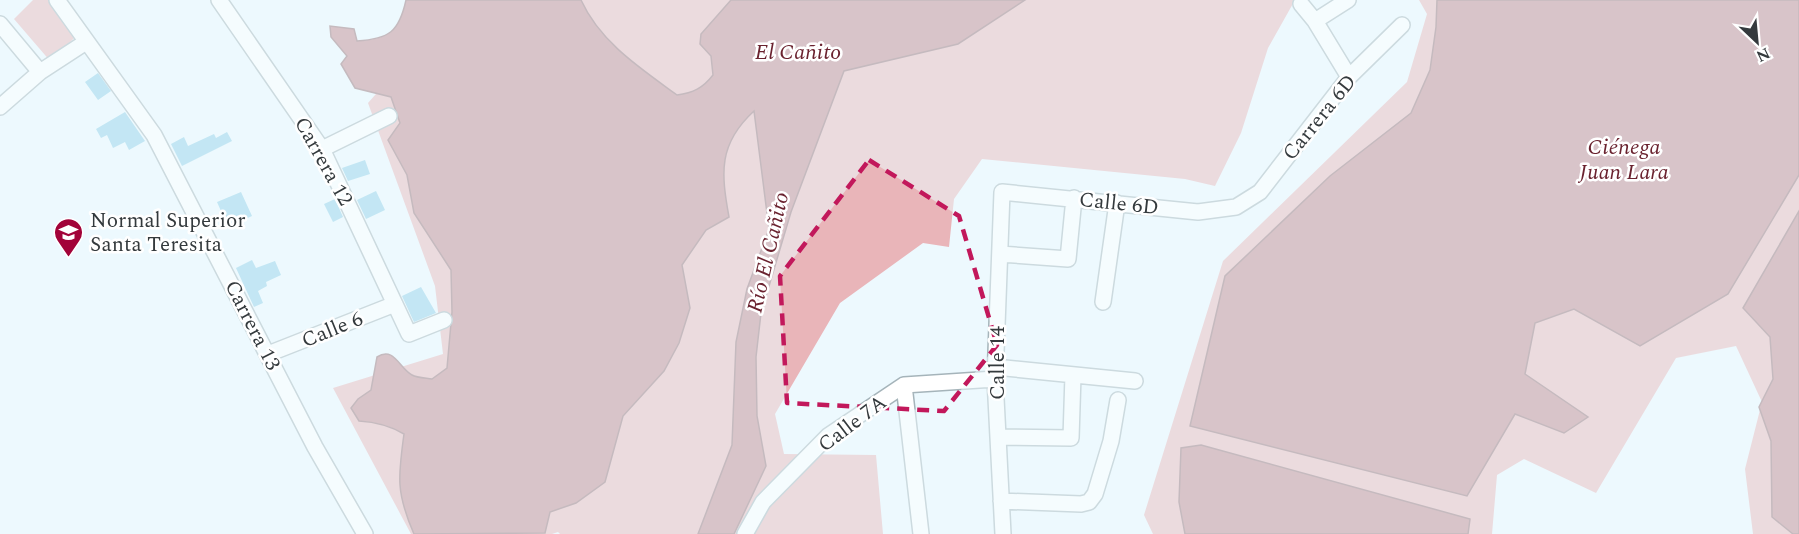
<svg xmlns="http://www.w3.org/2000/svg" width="1799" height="534" font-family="Spectral,serif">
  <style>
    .green { fill: #e9b5b9 }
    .water { fill: #bf848a; stroke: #956e73; stroke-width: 1.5 }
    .building { fill: #90cfe8 }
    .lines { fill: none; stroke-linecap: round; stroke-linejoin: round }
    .street-casing { stroke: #a5b4ba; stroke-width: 18 }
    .street { stroke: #fff; stroke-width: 15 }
    .marked { fill: none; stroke: #c2185b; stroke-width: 4.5; stroke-dasharray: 12 8; stroke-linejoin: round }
    .labels { text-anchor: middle; stroke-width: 5; stroke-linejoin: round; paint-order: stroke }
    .street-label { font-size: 21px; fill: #343a3d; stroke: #fff }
    .poi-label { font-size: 21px; fill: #343a3d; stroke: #fff; text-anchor: start }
    .water-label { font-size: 22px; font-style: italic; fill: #6a222f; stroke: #fff }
  </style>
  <rect width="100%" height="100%" fill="#edf9fe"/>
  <path class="green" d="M33 0H49L78 34 51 62 14 19Z
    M459 0H1295L1268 48 1241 133 1215 186 1185 179 982 159 954 199 949 247 923 243 840 303 775 414 784 454 876 455 883 534H560L558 532 552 534H411L333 388 443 354 435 286 368 103Z
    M1419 0H1799V534H1753L1745 469 1762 402 1736 346 1676 358 1596 493 1524 459 1497 475 1492 534H1153L1144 515 1223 261 1407 82 1427 14Z"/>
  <path class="water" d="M406 0H581C600 42 640 68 677 95 693 93 703 88 713 75L711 56 700 44 701 34 731 0H1025L958 44 844 71 791 212 761 313 756 357 757 416 766 466 734 534H698L732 445 736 342 747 289 769 229 754 111C718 144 721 173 729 217L706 230 682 265 690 308 679 343 664 371 623 416 605 482 576 503 550 512 545 533 414 534C396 493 398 477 404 434 389 425 376 422 359 421L351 408 358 399 371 390 377 357C394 346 399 368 412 375 417 378 426 378 432 379L447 368 452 312 451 270 414 213 407 175 388 140 400 123 391 97 355 88 341 64 347 56 331 37 330 26 354 29 357 41C389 39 399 32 406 0Z
    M1437 0H1799V175L1728 294 1640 346 1574 309 1535 323 1525 374 1588 417 1564 433 1515 414 1467 496 1190 426 1225 276 1330 176 1411 113 1430 70 1436 27Z
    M1799 211V534H1793L1772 517 1771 441 1759 407 1773 379 1770 337 1743 308Z
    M1201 445 1470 519 1468 534H1185L1179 502 1181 448Z"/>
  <path class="building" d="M98 73 111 91 98 100 85 82Z
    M125 112 145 141 129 150 125 142 113 148 107 135 101 138 96 129Z
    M227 132 232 141 182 166 171 144 184 137 188 146 214 134 216 138Z
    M365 160 370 174 348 181 342 168Z
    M376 191 385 210 366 219 357 200Z
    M241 192 252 216 228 227 217 202Z
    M335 199 343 217 333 222 324 204Z
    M252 260 256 268 275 261 281 275 266 282 267 286 258 291 263 303 254 307 236 268Z
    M421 287 436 313 414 322 402 296Z"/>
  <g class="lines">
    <defs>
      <path id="street" d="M57 0 154 135 315 447 365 534
        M219 0 322 149 409 334 444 320
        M1301 4 1315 21 1349 77
        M1315 21 1348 0
        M0 24 40 72
        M0 107 40 72 86 42
        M322 149 389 116
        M1000 254 1068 259 1074 198
        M1103 302 1117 203
        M268 354 395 304
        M995 367 1135 381
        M904 385 921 534
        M998 437 1071 438 1073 375
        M1001 501 1081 504 1089 502 1095 494 1111 441 1118 400
        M745 534 763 502 828 436 904 385 995 379
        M1003 534 995 379 1002 192 1198 212 1236 207 1260 192 1349 77 1402 25"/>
    </defs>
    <use href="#street" class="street-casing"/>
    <use href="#street" class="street"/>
  </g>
  <path d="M0 0H1799V534H0ZM869 160 959 216 997 345 944 411 787 403 780 276Z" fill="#edf9fe" fill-opacity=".55" fill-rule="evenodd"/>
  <path class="marked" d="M869 160 959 216 997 345 944 411 787 403 780 276Z"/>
  <defs>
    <symbol id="university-pin" viewBox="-11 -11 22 30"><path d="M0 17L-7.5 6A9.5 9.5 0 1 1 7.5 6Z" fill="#a20339" stroke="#fff"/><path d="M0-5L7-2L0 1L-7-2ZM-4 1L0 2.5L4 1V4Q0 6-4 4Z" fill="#fff"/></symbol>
  </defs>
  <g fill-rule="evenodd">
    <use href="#university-pin" x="52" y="216" width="33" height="45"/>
  </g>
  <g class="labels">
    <g class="street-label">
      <text transform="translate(1319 117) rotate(-51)" y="7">Carrera 6D</text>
      <text transform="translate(324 161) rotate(61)" y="7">Carrera 12</text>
      <text transform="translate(1119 203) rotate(6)" y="7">Calle 6D</text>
      <text transform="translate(253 325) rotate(63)" y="7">Carrera 13</text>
      <text transform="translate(332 329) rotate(-22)" y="7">Calle 6</text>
      <text transform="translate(997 363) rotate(-90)" y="7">Calle 14</text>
      <text transform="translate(852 423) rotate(-37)" y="7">Calle 7A</text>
    </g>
    <g class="poi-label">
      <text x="90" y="227">Normal Superior<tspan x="90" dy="24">Santa Teresita</tspan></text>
    </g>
    <g class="water-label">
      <text x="798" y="59">El Cañito</text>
      <text x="1624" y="154">Ciénega<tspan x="1624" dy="25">Juan Lara</tspan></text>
      <text transform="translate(767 252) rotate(-77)" y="8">Río El Cañito</text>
    </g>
  </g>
  <g transform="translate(1757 42) rotate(154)" stroke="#ffffff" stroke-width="4.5" paint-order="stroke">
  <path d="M0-4.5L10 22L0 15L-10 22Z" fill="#343a3d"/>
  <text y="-9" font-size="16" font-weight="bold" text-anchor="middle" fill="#343a3d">N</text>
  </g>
</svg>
